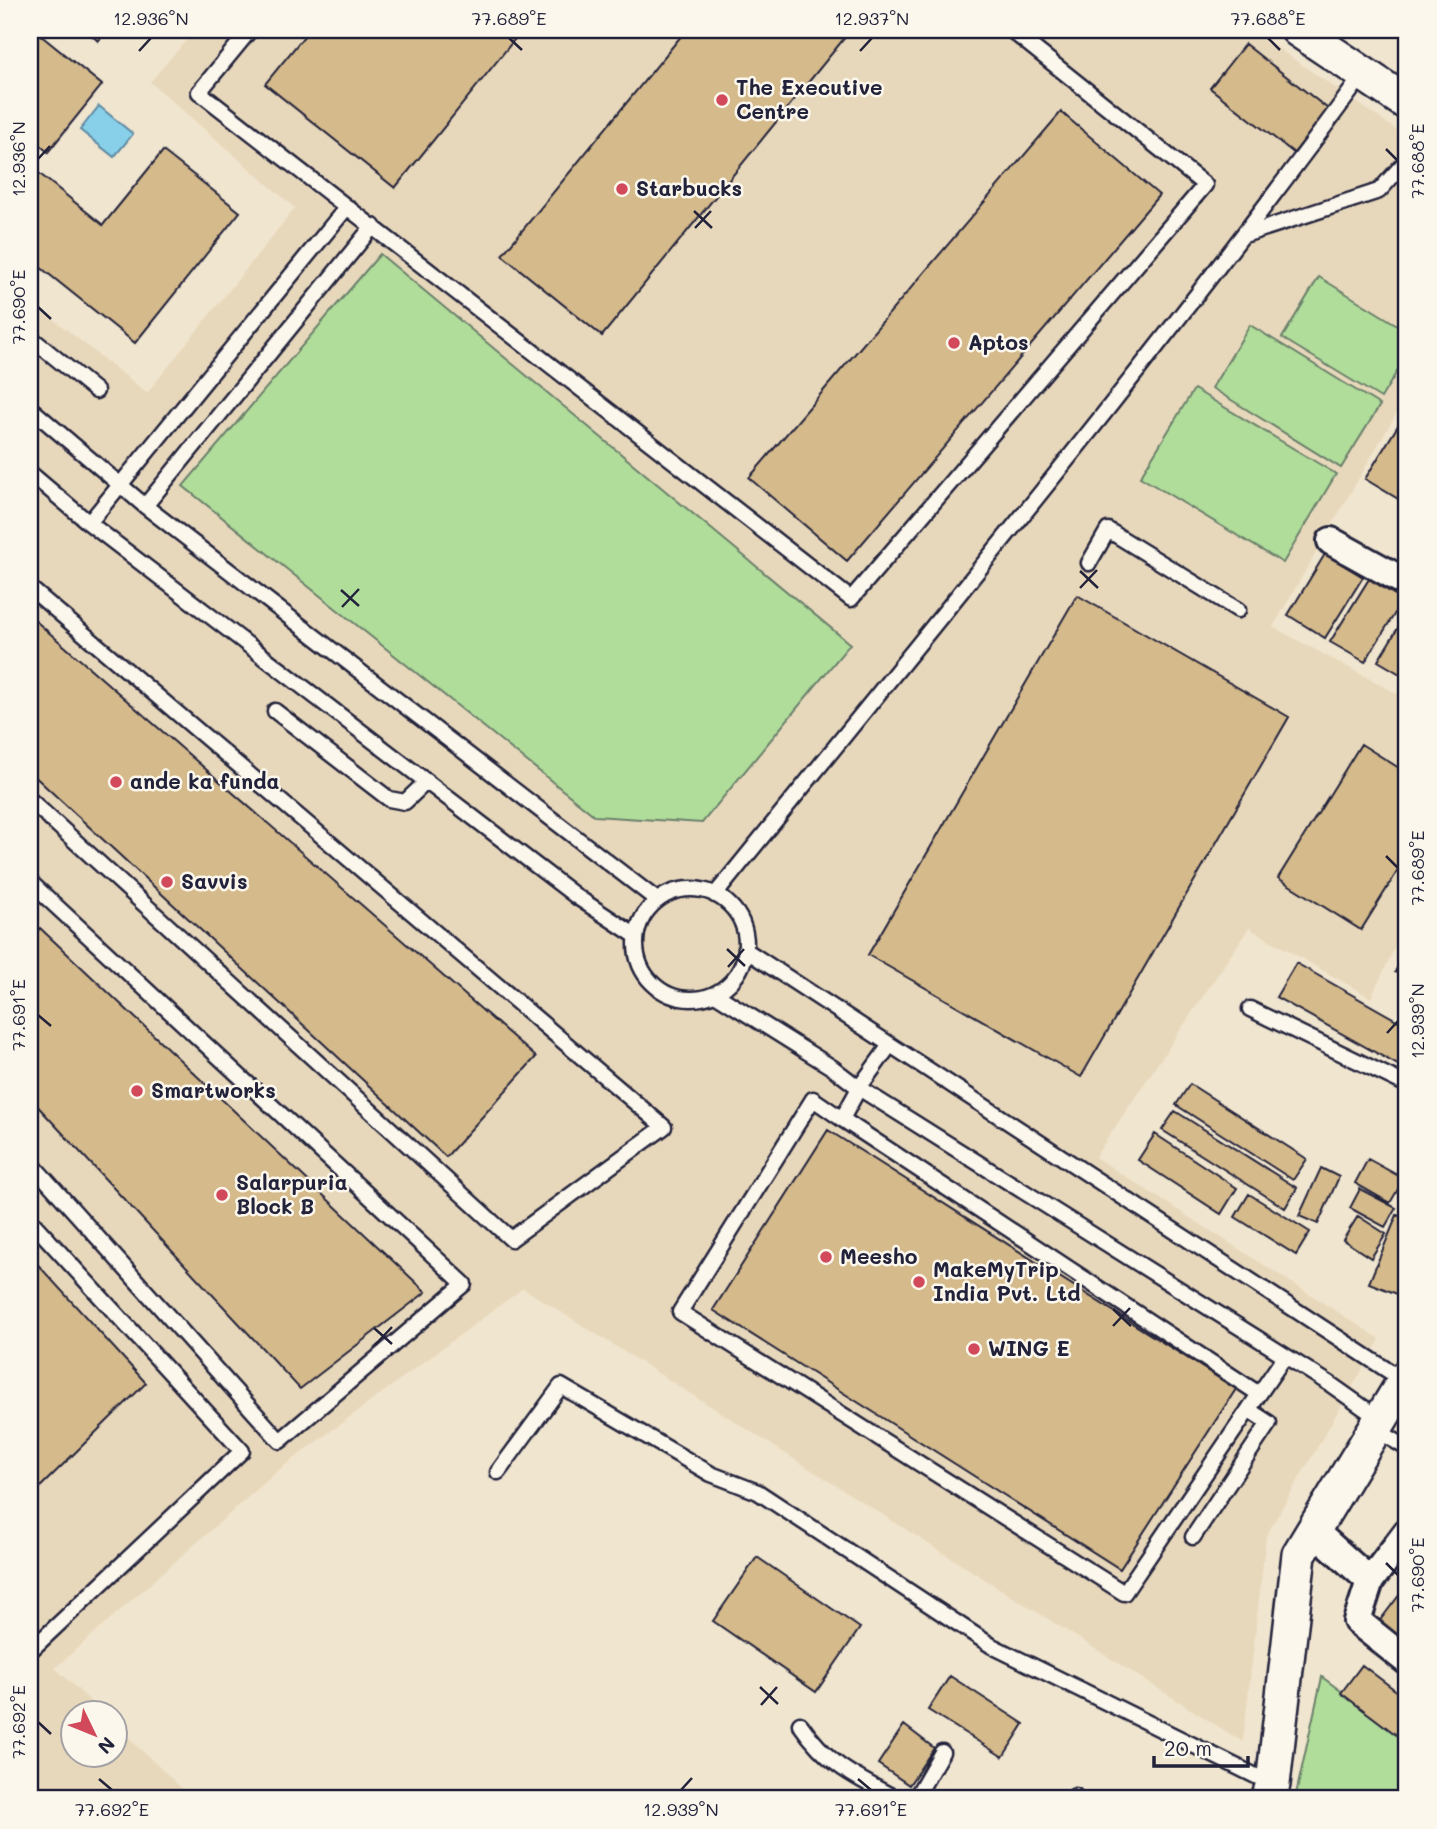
<svg xmlns="http://www.w3.org/2000/svg" width="1437" height="1829" font-family="Mali,sans-serif">
  <style>
    .built { fill: #e8d8bb }
    .green { fill: #b1dd9b; stroke: #6a806b; stroke-width: 2 }
    .water { fill: #88d0e9; stroke: #5f8aa3; stroke-width: 2 }
    .building { fill: #d5ba8b; stroke: #22223b; stroke-width: 2 }
    .lines { fill: none; stroke-linecap: round; stroke-linejoin: round }
    .service-casing { stroke: #22223b; stroke-width: 19 }
    .minor-casing { stroke: #22223b; stroke-width: 32 }
    .tertiary-casing { stroke: #22223b; stroke-width: 38 }
    .service { stroke: #fbf7ec; stroke-width: 14 }
    .minor { stroke: #fbf7ec; stroke-width: 26 }
    .tertiary { stroke: #fbf7ec; stroke-width: 33 }
    .ticks { fill: none; stroke: #22223b; stroke-width: 2.5 }
    .poi-dot { fill: #d1495b; stroke: #fbf7ec; stroke-width: 2.5 }
    .labels { text-anchor: middle; stroke-width: 5; stroke-linejoin: round; paint-order: stroke }
    .poi-label { font-size: 21px; font-weight: bold; fill: #22223b; stroke: #fbf7ec; text-anchor: start }
    .neatline { fill: none; stroke: #22223b; stroke-width: 2.5 }
    .ticks-label { font-size: 18px; text-anchor: middle; fill: #22223b }
  </style>
  <rect width="100%" height="100%" fill="#f0e5cf"/>
  <filter id="ink" filterUnits="userSpaceOnUse"><feTurbulence type="fractalNoise" baseFrequency=".0143" numOctaves="2"/><feDisplacementMap in="SourceGraphic" scale="14" xChannelSelector="R" yChannelSelector="G"/><feConvolveMatrix kernelMatrix="1 2 1 2 8 2 1 2 1" color-interpolation-filters="sRGB"/></filter>
  <g filter="url(#ink)">
    <path class="built" d="M195 30H1251L1407 137V395L1273 627 1407 699V921L1371 998 1249 928 1095 1157 1380 1339 1266 1536 1243 1742 523 1288 280 1469 55 1668 103 1713 74 1714V1756H116V1726L193 1799H30V301L147 393 295 208 150 82Z"/>
    <path class="green" d="M380 254 850 644 702 823 595 816 183 486Z
      M1319 277 1407 331V355L1381 398 1282 338Z
      M1250 325 1380 405 1341 468 1212 388Z
      M1194 389 1336 474 1283 563 1140 477Z
      M1322 1677 1407 1740V1799H1295Z"/>
    <path class="water" d="M99 106 133 134 114 157 80 130Z"/>
    <path class="building" d="M30 30H34L102 85 48 152 30 137Z
      M86 30H109L98 41Z
      M309 30H522L395 188 265 84Z
      M686 30H851L602 336 502 255Z
      M1245 44 1328 109 1294 153 1210 88Z
      M1061 112 1159 195 847 561 749 478Z
      M163 151 240 212 135 343 30 259V166L103 225Z
      M1404 416 1407 418V487L1400 500 1365 479Z
      M1325 554 1363 577 1325 638 1288 615Z
      M1369 579 1403 600 1365 662 1330 642Z
      M1077 595 1289 717 1081 1077 868 955Z
      M1407 613V678L1378 661Z
      M30 616 536 1057 446 1157 30 772Z
      M1361 744 1407 773V856L1361 930 1278 878Z
      M40 928 426 1292 300 1389 30 1098V939Z
      M1407 948V978L1395 972Z
      M1296 963 1407 1026V1070L1276 997Z
      M1190 1084 1307 1159 1293 1180 1176 1105Z
      M1175 1111 1297 1188 1285 1208 1162 1130Z
      M828 1130 1236 1389 1120 1569 713 1310Z
      M1155 1134 1237 1188 1221 1214 1138 1160Z
      M1368 1159 1404 1179 1390 1203 1355 1183Z
      M1321 1168 1339 1177 1318 1224 1299 1216Z
      M1360 1189 1396 1208 1385 1227 1350 1208Z
      M1249 1194 1310 1232 1296 1255 1235 1217Z
      M1397 1215 1407 1219V1269L1397 1294 1369 1283Z
      M1358 1216 1386 1234 1371 1258 1343 1240Z
      M30 1256 146 1383 30 1497Z
      M757 1557 860 1628 816 1692 713 1621Z
      M1407 1585V1646L1378 1623Z
      M1362 1665 1407 1699V1743L1341 1693Z
      M950 1676 1024 1724 1003 1757 928 1710Z
      M904 1725 934 1748 909 1785 878 1764Z"/>
    <g class="lines">
      <defs>
        <path id="service" d="M250 30 199 92 851 599 1205 185 1011 30
          M1244 235 1379 191 1407 160
          M30 337 96 391
          M30 408 145 506 657 900
          M30 473 89 523 577 897 636 936
          M145 506 373 226
          M89 523 347 207
          M1089 563 1108 530 1238 610
          M30 588 664 1127 511 1239 30 800
          M275 711 389 799 405 802 427 781
          M30 882 464 1284 280 1441 30 1162
          M636 944a55 55 0 1 1 110 0a55 55 0 1 1-110 0Z
          M715 895C935 623 1158 355 1364 73
          M747 951 1404 1381
          M715 994 833 1068 859 1088 1330 1384 1381 1420
          M1250 1009 1407 1085
          M890 1045 859 1088 842 1119 1259 1394
          M842 1119 813 1099 680 1312 1124 1593 1285 1356
          M30 1220 242 1451 30 1651
          M1375 1429 1407 1448
          M498 1472 561 1386 711 1474 758 1492 992 1646 1272 1784
          M1193 1537 1269 1423 1249 1410
          M800 1724C829 1766 854 1776 897 1799
          M915 1799 942 1752
          M1073 1799 1075 1796"/>
        <path id="minor" d="M1331 541 1407 583
          M1313 1530 1370 1581
          M1407 1532 1370 1581 1357 1621 1407 1661"/>
        <path id="tertiary" d="M1298 30 1407 103
          M1268 1799 1273 1784 1299 1554 1407 1376"/>
      </defs>
      <use href="#service" class="service-casing"/>
      <use href="#minor" class="minor-casing"/>
      <use href="#tertiary" class="tertiary-casing"/>
      <use href="#service" class="service"/>
      <use href="#minor" class="minor"/>
      <use href="#tertiary" class="tertiary"/>
    </g>
  </g>
  <path class="ticks" d="M509 38 522 50M1268 38 1280 50M139 51 151 38M860 51 872 38M1386 149 1398 161M38 159 50 146M694 211 712 228M695 228 711 211M38 307 51 319M1080 571 1098 588M1080 588 1097 570M341 590 359 606M342 607 359 589M1386 856 1398 868M727 949 745 966M728 967 744 949M38 1015 51 1026M1387 1033 1398 1021M1113 1309 1131 1326M1113 1326 1130 1308M374 1328 392 1344M375 1345 392 1327M1386 1563 1398 1575M760 1687 778 1704M761 1705 777 1687M38 1722 51 1734M99 1779 112 1790M858 1779 871 1790M681 1790 692 1778"/>
  <g class="poi-dot">
    <circle cx="722" cy="100" r="7"/>
    <circle cx="622" cy="189" r="7"/>
    <circle cx="954" cy="343" r="7"/>
    <circle cx="116" cy="782" r="7"/>
    <circle cx="167" cy="882" r="7"/>
    <circle cx="137" cy="1091" r="7"/>
    <circle cx="222" cy="1195" r="7"/>
    <circle cx="826" cy="1257" r="7"/>
    <circle cx="919" cy="1282" r="7"/>
    <circle cx="974" cy="1349" r="7"/>
  </g>
  <g class="labels">
    <g class="poi-label">
      <text x="736" y="95">The Executive<tspan x="736" dy="24">Centre</tspan></text>
      <text x="636" y="196">Starbucks</text>
      <text x="968" y="350">Aptos</text>
      <text x="130" y="789">ande ka funda</text>
      <text x="181" y="889">Savvis</text>
      <text x="151" y="1098">Smartworks</text>
      <text x="236" y="1190">Salarpuria<tspan x="236" dy="24">Block B</tspan></text>
      <text x="840" y="1264">Meesho</text>
      <text x="933" y="1277">MakeMyTrip<tspan x="933" dy="24">India Pvt. Ltd</tspan></text>
      <text x="988" y="1356">WING E</text>
    </g>
  </g>
  <rect width="1437" height="1829" fill="none" stroke="#fbf7ec" stroke-width="77"/>
  <g transform="translate(94 1734) rotate(133)"><circle r="33" fill="#fbf7ec" stroke="#a4a2a5" stroke-width="2"/>
  <path d="M0-5L12 26L0 18L-12 26Z" fill="#d1495b"/>
  <text y="-10" font-size="19" font-weight="bold" text-anchor="middle" fill="#22223b">N</text>
  </g>
  <path d="M1154 1756v10h94v-10" fill="none" stroke="#22223b" stroke-width="3.5"/>
  <text x="1164" y="1756" font-size="21" fill="#22223b" stroke="#fbf7ec" stroke-width="5" paint-order="stroke">20 m</text>
  <rect x="38" y="38" width="1360" height="1752" class="neatline"/>
  <g class="ticks-label">
    <text x="151" y="25">12.936°N</text>
    <text x="509" y="25">77.689°E</text>
    <text x="872" y="25">12.937°N</text>
    <text x="1268" y="25">77.688°E</text>
    <text transform="translate(19 159) rotate(-90)" y="6">12.936°N</text>
    <text transform="translate(1418 161) rotate(-90)" y="6">77.688°E</text>
    <text transform="translate(19 307) rotate(-90)" y="6">77.690°E</text>
    <text transform="translate(1418 868) rotate(-90)" y="6">77.689°E</text>
    <text transform="translate(19 1015) rotate(-90)" y="6">77.691°E</text>
    <text transform="translate(1418 1021) rotate(-90)" y="6">12.939°N</text>
    <text transform="translate(1418 1575) rotate(-90)" y="6">77.690°E</text>
    <text transform="translate(19 1722) rotate(-90)" y="6">77.692°E</text>
    <text x="112" y="1816">77.692°E</text>
    <text x="681" y="1816">12.939°N</text>
    <text x="871" y="1816">77.691°E</text>
  </g>
</svg>
